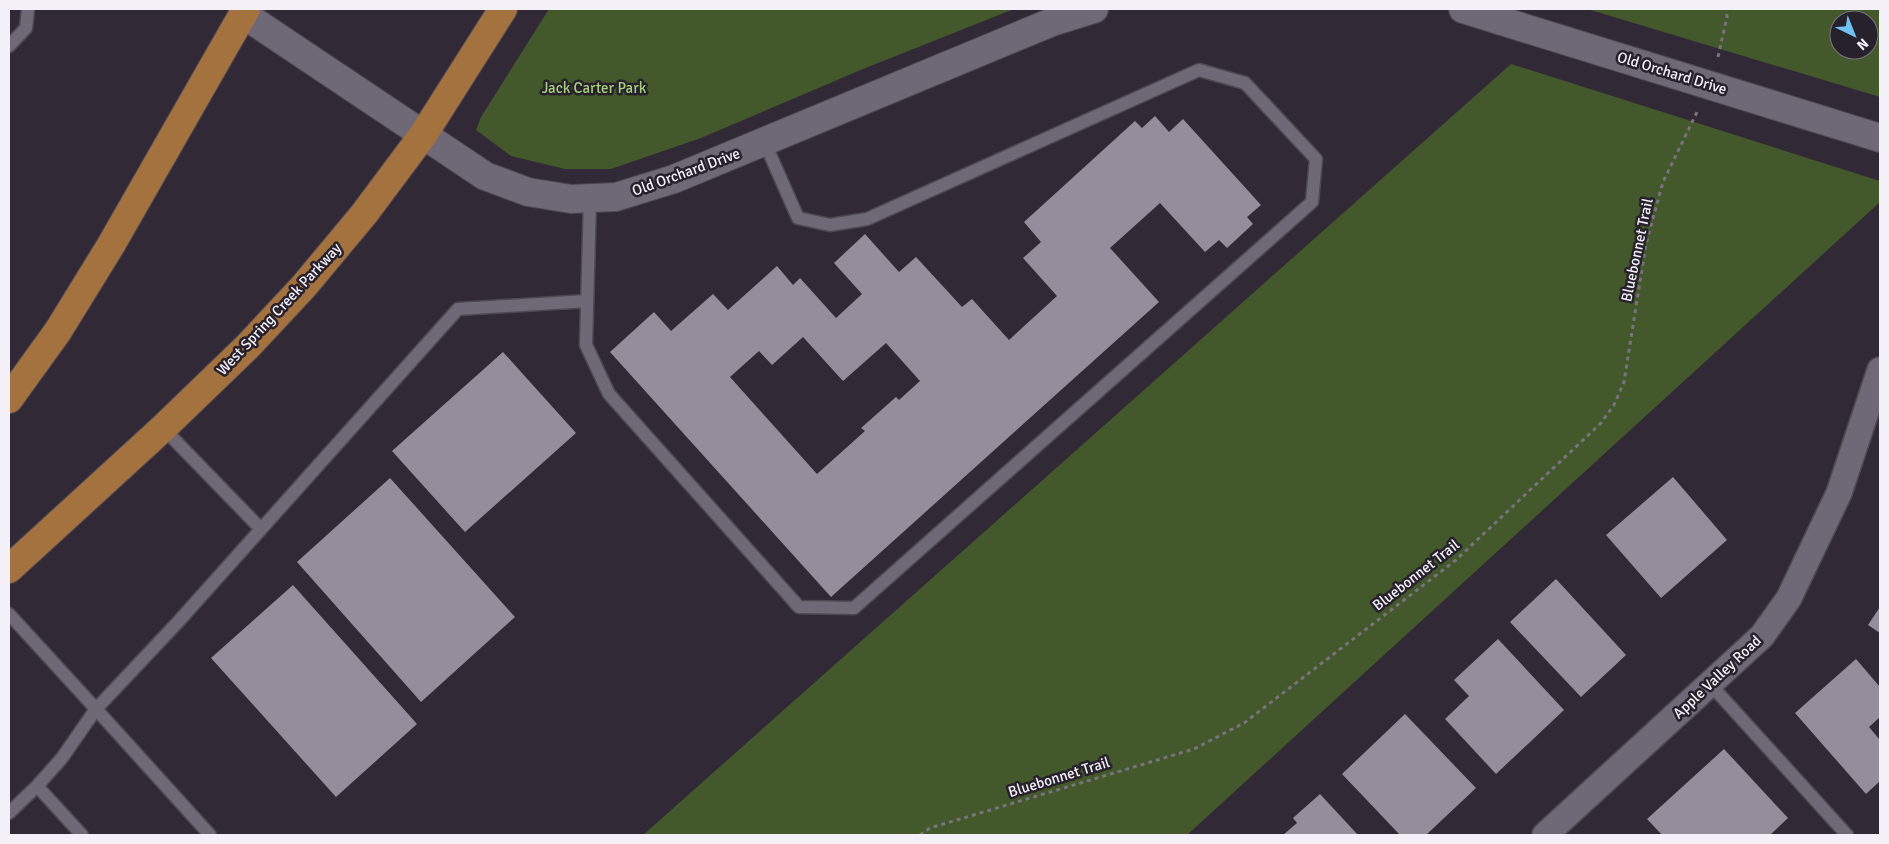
<svg xmlns="http://www.w3.org/2000/svg" width="1889" height="844" font-family="Signika,sans-serif">
  <style>
    .green { fill: #43582b; fill-rule: evenodd }
    .building { fill: #958d9c; fill-rule: evenodd }
    .lines { fill: none; stroke-linecap: round; stroke-linejoin: round }
    .lane-casing { stroke: #4d4852; stroke-width: 15 }
    .street-casing { stroke: #4d4852; stroke-width: 28 }
    .secondary-casing { stroke: #4d4852; stroke-width: 30 }
    .primary-casing { stroke: #4d4852; stroke-width: 30 }
    .path { stroke: #79737d; stroke-width: 3; stroke-dasharray: 4 4; stroke-linecap: butt }
    .lane { stroke: #6f6876; stroke-width: 12 }
    .street { stroke: #6f6876; stroke-width: 25 }
    .secondary { stroke: #6f6876; stroke-width: 28 }
    .primary { stroke: #a4723f; stroke-width: 28 }
    .labels { text-anchor: middle; stroke-width: 5; stroke-linejoin: round; paint-order: stroke }
    .street-label { font-size: 15px; fill: #f4f0f8; stroke: #27212c }
    .park-label { font-size: 15px; fill: #a8d07d; stroke: #27212c }
  </style>
  <rect width="100%" height="100%" fill="#312a36"/>
  <path class="green" d="M549 9H1014L863 69 701 138 611 169H565L511 156 476 130 481 117Z
    M1587 9H1880V97ZM1839 20H1869V50H1839Z
    M1511 64 1880 181V202L1187 835H643Z"/>
  <path class="building" d="M1155 116 1169 132 1183 119 1261 205 1247 217 1253 224 1227 248 1219 240 1205 252 1160 203 1110 248 1159 302 831 597 610 352 654 312 671 331 713 294 728 310 777 266 793 285 800 278 836 318 862 294 834 263 865 234 899 272 916 257 962 307 972 299 1009 340 1057 296 1023 258 1041 242 1024 222 1135 121 1142 128ZM803 337 843 381 886 343 920 381 899 400 896 397 861 428 865 431 817 474 730 377 759 351 772 365Z
    M503 352 576 433 465 532 392 451Z
    M1673 477 1727 540 1661 598 1606 535Z
    M390 478 515 617 421 702 297 562Z
    M1556 579 1626 655 1581 697 1510 622Z
    M293 585 417 724 336 797 211 658Z
    M1880 607V633L1868 625Z
    M1498 639 1564 710 1496 774 1445 719 1469 696 1454 680Z
    M1856 659 1880 687V717L1869 727 1880 740V781L1866 794 1795 713Z
    M1405 714 1476 788 1426 835H1400L1342 774Z
    M1724 749 1788 818 1770 835H1662L1647 819Z
    M1320 794 1358 835H1283L1297 823 1293 818Z"/>
  <g class="lines">
    <defs>
      <path id="lane" d="M9 46 26 28 28 9
        M590 198 586 345 609 394 799 607 854 608 1312 202 1316 159 1245 83 1199 70 867 219 830 225 798 218 764 141
        M163 428 261 529
        M9 614 96 709 178 622 458 309 587 301
        M1710 684 1847 835
        M37 786 82 835
        M9 813 37 786 62 758 96 709 210 835"/>
      <path id="street" d="M1545 835 1762 636 1789 598 1839 493 1880 370"/>
      <path id="secondary" d="M1463 9 1880 138
        M243 14 485 176 528 192 571 199 616 197 674 179 1052 22 1094 9"/>
      <path id="primary" d="M9 399 58 331 111 245 246 9
        M9 569 163 428 248 346 304 286 364 214 423 135 503 9"/>
    </defs>
    <use href="#lane" class="lane-casing"/>
    <use href="#street" class="street-casing"/>
    <use href="#secondary" class="secondary-casing"/>
    <use href="#primary" class="primary-casing"/>
    <path class="path" d="M1718 57 1727 17 1726 9
      M920 835 930 828 1194 749 1244 723 1456 560 1601 423 1614 405 1624 382 1646 244 1663 182 1697 112"/>
    <use href="#lane" class="lane"/>
    <use href="#street" class="street"/>
    <use href="#secondary" class="secondary"/>
    <use href="#primary" class="primary"/>
  </g>
  <g class="labels">
    <g class="street-label">
      <text transform="translate(1672 73) rotate(17)" y="5">Old Orchard Drive</text>
      <text transform="translate(686 172) rotate(-20)" y="5">Old Orchard Drive</text>
      <text transform="translate(1637 250) rotate(-78)" y="5">Bluebonnet Trail</text>
      <text transform="translate(279 309) rotate(-47)" y="5">West Spring Creek Parkway</text>
      <text transform="translate(1416 575) rotate(-38)" y="5">Bluebonnet Trail</text>
      <text transform="translate(1717 677) rotate(-43)" y="5">Apple Valley Road</text>
      <text transform="translate(1059 777) rotate(-17)" y="5">Bluebonnet Trail</text>
    </g>
    <g class="park-label">
      <text x="594" y="93">Jack Carter Park</text>
    </g>
  </g>
  <rect width="1889" height="844" fill="none" stroke="#f4f0f8" stroke-width="20"/>
  <g transform="translate(1854 35) rotate(137)"><circle r="24" fill="#27212c" stroke="#79747e"/>
  <path d="M0-4L9 19L0 12L-9 19Z" fill="#70c1f4"/>
  <text y="-8" font-size="14" font-weight="bold" text-anchor="middle" fill="#f4f0f8">N</text>
  </g>
</svg>
